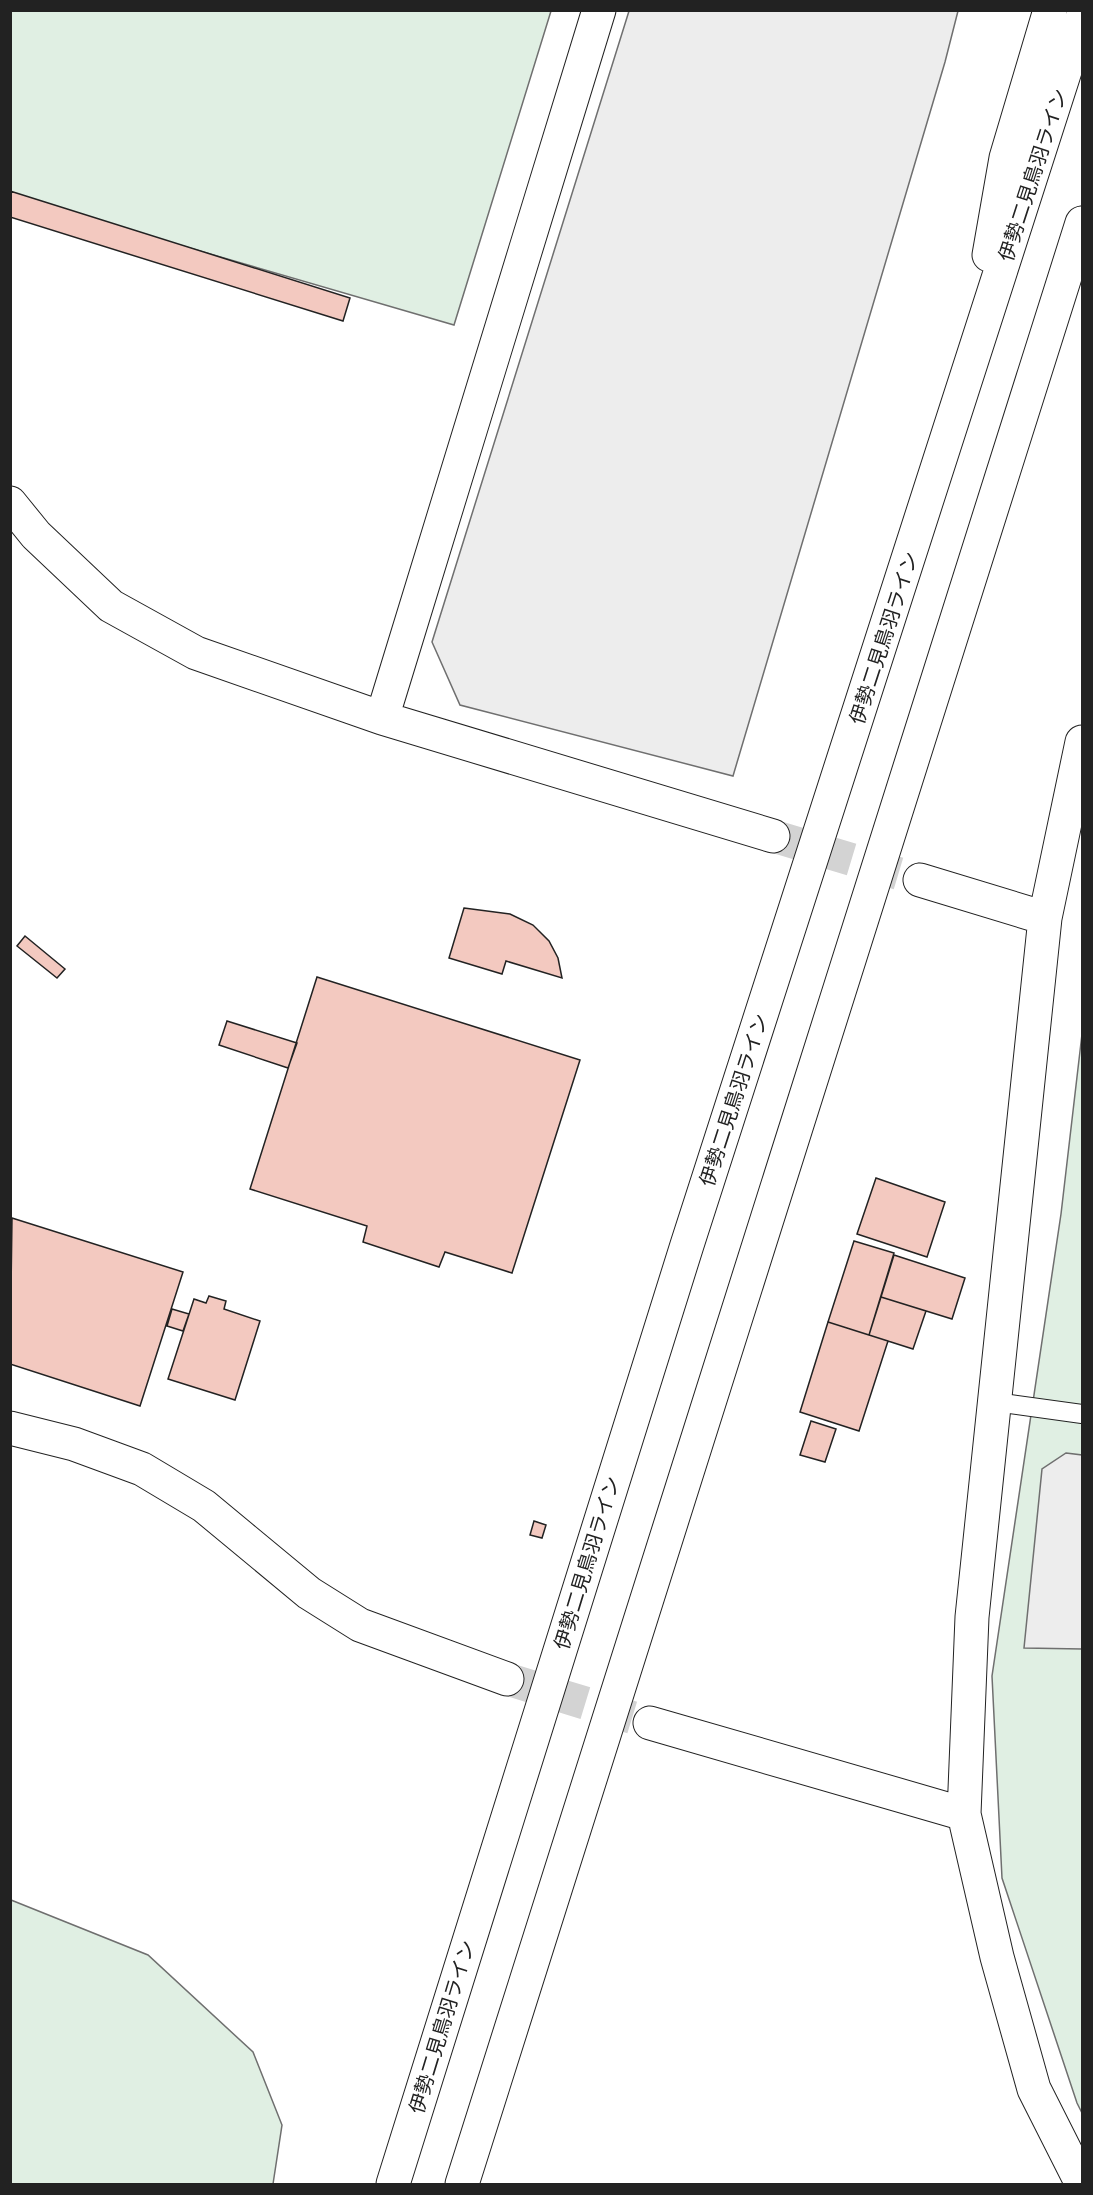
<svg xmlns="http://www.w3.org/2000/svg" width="1093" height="2195" font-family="Lato,'Noto Sans JP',sans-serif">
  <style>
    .green { fill: #e0efe3; stroke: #6f6f6f; stroke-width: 1.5 }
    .parking { fill: #ededed; stroke: #6f6f6f; stroke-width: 1.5 }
    .building { fill: #f3c9c0; stroke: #222; stroke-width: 1.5 }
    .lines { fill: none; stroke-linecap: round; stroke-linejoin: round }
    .tertiary-tunnel { stroke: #d3d3d3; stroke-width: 33; stroke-dasharray: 33 16; stroke-linecap: butt }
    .service-casing { stroke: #222; stroke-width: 20 }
    .tertiary-casing { stroke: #222; stroke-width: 35 }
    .primary-casing { stroke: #222; stroke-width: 35 }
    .service { stroke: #fff; stroke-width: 18 }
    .tertiary { stroke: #fff; stroke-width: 33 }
    .primary { stroke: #fff; stroke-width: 33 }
    .labels { text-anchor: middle; stroke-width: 4.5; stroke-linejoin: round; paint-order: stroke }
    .street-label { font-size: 20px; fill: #222; stroke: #fff }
  </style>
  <rect width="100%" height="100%" fill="#fff"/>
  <path class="green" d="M10 11H551L454 325 11 196Z
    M1082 1034V2113L1077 2103 1002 1878 992 1676 1061 1214Z
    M11 1900 148 1955 253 2052 282 2125 273 2184H11Z"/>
  <path class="parking" d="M629 11H958L945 62 733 776 460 705 432 642Z
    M1066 1453 1082 1455V1649L1024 1648 1042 1469Z"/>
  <path class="building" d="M10 191 350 298 343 321 10 217Z
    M464 908 510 914 533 925 549 941 558 958 562 978 506 961 502 974 449 958Z
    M25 936 65 969 57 978 17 946Z
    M317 977 580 1060 512 1273 445 1252 439 1267 363 1242 367 1226 250 1189Z
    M227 1021 297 1043 288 1068 219 1045Z
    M876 1178 945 1202 927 1257 857 1234Z
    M12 1218 183 1272 140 1406 10 1364Z
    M854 1241 894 1253 869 1335 828 1322Z
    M894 1255 965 1278 952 1319 881 1297Z
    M209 1296 226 1301 224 1309 260 1321 235 1400 168 1379 194 1299 206 1303Z
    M881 1297 926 1311 913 1349 869 1335Z
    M172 1309 189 1314 183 1331 167 1326Z
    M828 1322 888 1341 859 1431 800 1412Z
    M811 1421 836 1429 825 1462 800 1455Z
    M534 1521 546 1525 542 1538 530 1535Z"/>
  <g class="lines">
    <path class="tertiary-tunnel" d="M773 836 920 880
      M507 1679 650 1723"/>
    <defs>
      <path id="service" d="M995 1402 1082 1414"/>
      <path id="tertiary" d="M10 503 36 535 111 606 196 653 382 718 773 836
        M382 718 599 10
        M920 880 1045 918
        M10 1428 74 1444 142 1469 204 1506 309 1593 360 1625 507 1679
        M650 1723 964 1814
        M1082 2184 1034 2089 997 1957 964 1814 972 1617 1045 918 1082 742"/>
      <path id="primary" d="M989 255 1006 158 1050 10
        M393 2184 687 1245 1082 18
        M462 2184 1082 223"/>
    </defs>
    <use href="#service" class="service-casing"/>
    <use href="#tertiary" class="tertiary-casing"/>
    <use href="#primary" class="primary-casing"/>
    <use href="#service" class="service"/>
    <use href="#tertiary" class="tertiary"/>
    <use href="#primary" class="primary"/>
  </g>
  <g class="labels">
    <g class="street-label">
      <text transform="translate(1033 175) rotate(-72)" y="7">伊勢二見鳥羽ライン</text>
      <text transform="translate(884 638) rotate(-72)" y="7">伊勢二見鳥羽ライン</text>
      <text transform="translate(734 1100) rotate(-72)" y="7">伊勢二見鳥羽ライン</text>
      <text transform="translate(587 1563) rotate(-73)" y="7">伊勢二見鳥羽ライン</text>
      <text transform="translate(442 2027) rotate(-73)" y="7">伊勢二見鳥羽ライン</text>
    </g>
  </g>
  <rect width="1093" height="2195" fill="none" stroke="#222222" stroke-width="24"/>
</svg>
